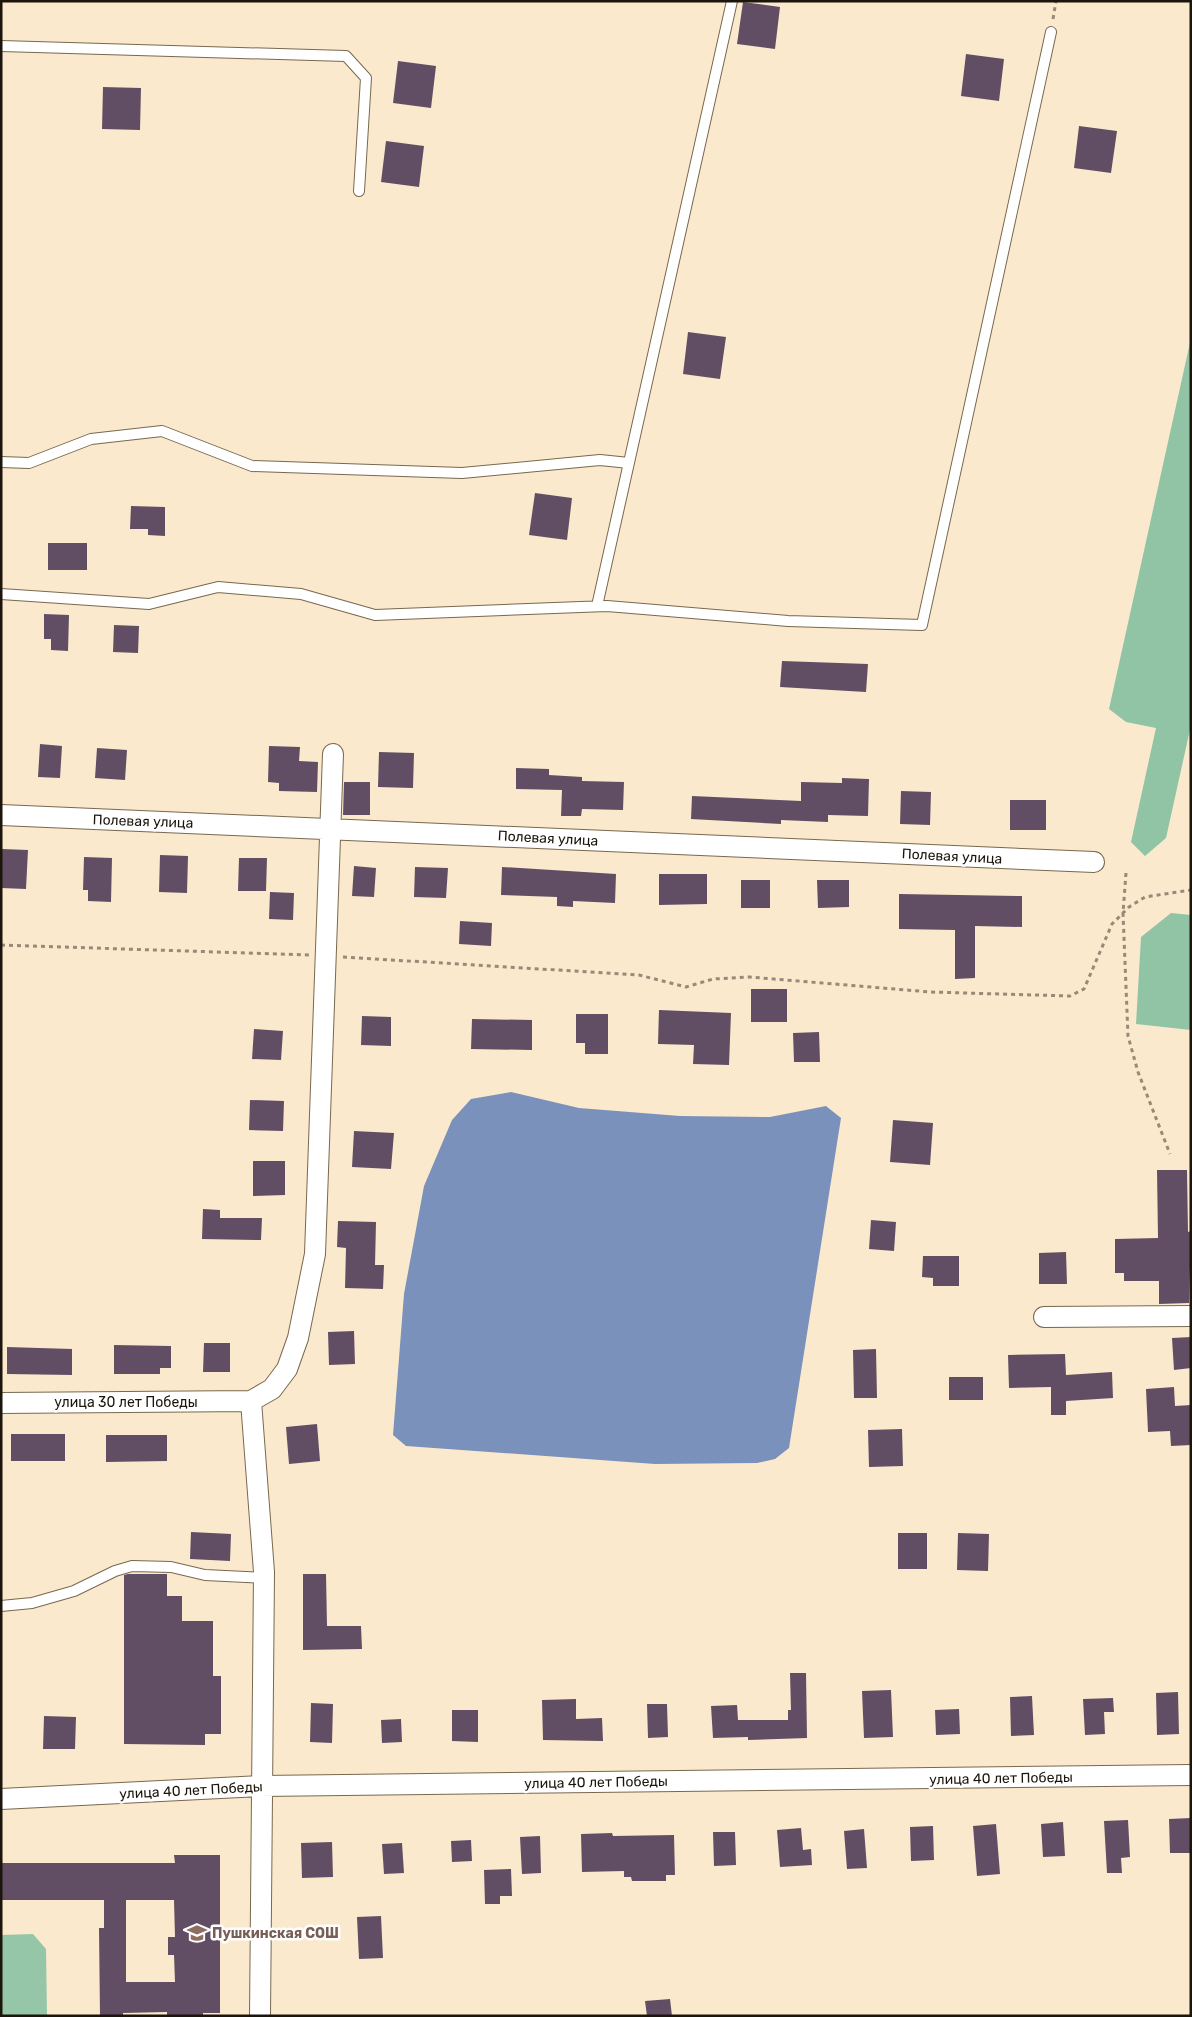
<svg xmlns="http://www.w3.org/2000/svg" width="1192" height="2017" font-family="Rubik,sans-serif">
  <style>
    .green { fill: #95c6a8 }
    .forest { fill: #90c4a5 }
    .water { fill: #7a91bc }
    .building { fill: #614e64; fill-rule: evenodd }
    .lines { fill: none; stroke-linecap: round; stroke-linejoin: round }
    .lane-casing { stroke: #78684f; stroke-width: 12 }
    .street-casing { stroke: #78684f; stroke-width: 22 }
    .path { stroke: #978a77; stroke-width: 3; stroke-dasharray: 4 4; stroke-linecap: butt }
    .lane { stroke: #fff; stroke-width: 10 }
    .street { stroke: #fff; stroke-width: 20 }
    .labels { text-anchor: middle; stroke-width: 5; stroke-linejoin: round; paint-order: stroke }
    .street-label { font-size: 14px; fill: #1b150b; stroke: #fff }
    .education-label { font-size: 14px; font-weight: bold; fill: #785e54; stroke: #fff; text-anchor: start }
  </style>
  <rect width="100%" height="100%" fill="#fbe9cd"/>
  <path class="green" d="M33 1934 46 1949 47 2016H1V1935Z"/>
  <path class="forest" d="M1191 338V725L1166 838 1145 856 1131 842 1156 728 1126 722 1109 709Z
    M1171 913 1191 915V1030L1136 1024 1141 937Z"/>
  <path class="water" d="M511 1092 579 1108 680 1116 770 1117 826 1106 841 1118 789 1448 775 1459 757 1463 655 1464 406 1446 393 1435 404 1294 424 1186 452 1120 471 1099Z"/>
  <path class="building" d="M743 2 780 7 775 49 737 44Z
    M966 54 1004 59 999 101 961 96Z
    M398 61 436 66 431 108 393 103Z
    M103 87 141 88 140 130 102 129Z
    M1079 126 1117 131 1111 173 1074 168Z
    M386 141 424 146 419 187 381 182Z
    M688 332 726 337 720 379 683 374Z
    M535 493 572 498 567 540 529 535Z
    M131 506 165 507V536L148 535V529H130Z
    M48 543H87V570H48Z
    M44 614 69 615 68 651 51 650V639H44Z
    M114 625 139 626 138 653 113 652Z
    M782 661 868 664 866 692 780 687Z
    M40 744 62 746 60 778 38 777Z
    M269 746 300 747 299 761 318 762 317 792 279 791V783L268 782Z
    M97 748 127 750 125 780 95 778Z
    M379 752 414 753 413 788 378 787Z
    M516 768 549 769V775L582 777V781L624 782 623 810 582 809 581 816H561L562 790 516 789Z
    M842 778 869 779 868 816 828 815V822L781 820V824L691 819 692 796 801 801V782L842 783Z
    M344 782H370V815H343Z
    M901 791 931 792 930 825 900 824Z
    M1010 800H1046V830H1010Z
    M2 849 28 850 26 889 1 888Z
    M160 855 188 856 187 893 159 892Z
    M84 857 112 858 111 902 88 901V890H83Z
    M239 858H267L266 891H238Z
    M354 866 376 868 374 897 352 896Z
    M415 867 448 868 446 898 414 897Z
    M502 867 616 874 615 903 573 901V907L557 906V897L501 895Z
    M659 874H707V904L659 905Z
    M741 880H770V908H741Z
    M817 880H849V907L818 908Z
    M270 892 294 893 293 920 269 919Z
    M899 894 1022 896V927L975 926V978L955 979V930L899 929Z
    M460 921 492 923 491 946 459 944Z
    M751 989H787V1022H751Z
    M659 1010 731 1013 729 1065 693 1064 694 1045 658 1044Z
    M576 1014H608V1054H585V1043H576Z
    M362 1016 391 1017V1046L361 1045Z
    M472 1019 532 1020V1050L471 1049Z
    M254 1029 283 1031 281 1060 252 1059Z
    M819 1032 820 1062H794L793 1033Z
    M250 1100 284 1101 283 1131 249 1130Z
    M893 1120 933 1123 930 1165 890 1162Z
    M354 1131 394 1133 391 1169 352 1167Z
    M253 1161H285V1195L253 1196Z
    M1157 1170H1187L1188 1232 1191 1231 1189 1303 1159 1304V1281H1124V1273H1115V1239L1158 1238Z
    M203 1209 220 1210V1218H262L261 1240 202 1239Z
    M871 1220 896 1222 894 1251 869 1249Z
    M338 1221 376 1222 375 1265H384L383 1289 345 1288 346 1248 337 1247Z
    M1066 1252 1067 1284H1039V1253Z
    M923 1256H959V1286H933V1278L922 1277Z
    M354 1331 355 1364 329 1365 328 1332Z
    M1191 1337V1368L1174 1370 1172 1338Z
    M204 1343H230V1372H203Z
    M114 1345 171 1346V1368H160V1374H114Z
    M7 1347 72 1349V1375L7 1374Z
    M876 1349 877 1398H854L853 1350Z
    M1065 1354 1066 1375 1112 1372 1113 1398 1066 1401V1415H1051V1387L1009 1388 1008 1355Z
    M949 1377H983V1400H949Z
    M1174 1387 1175 1406 1191 1405V1445L1171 1446 1170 1431 1148 1432 1146 1389Z
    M317 1424 320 1461 289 1464 286 1427Z
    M902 1429 903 1466 869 1467 868 1430Z
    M11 1434H65V1461H11Z
    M106 1435H167V1461L106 1462Z
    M191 1532 231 1534 230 1561 190 1559Z
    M898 1533H927V1569H898Z
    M958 1533 989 1534 988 1571 957 1570Z
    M128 1574H167V1596H182V1621H213V1676H221V1734H205V1745L124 1744V1575Z
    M303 1574H326L327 1626H361L362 1649 303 1650Z
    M790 1673H806L807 1738 748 1740V1737L713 1738 711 1706 737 1705 738 1720H788V1710H791Z
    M891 1690 893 1737 864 1738 862 1691Z
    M1178 1692 1179 1734 1157 1735 1156 1693Z
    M1032 1696 1034 1735 1011 1736 1010 1697Z
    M1113 1698 1114 1712H1104L1105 1734 1085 1735 1083 1699Z
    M576 1699V1719L602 1718 603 1741 543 1740 542 1700Z
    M311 1703 333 1704 332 1743 310 1742Z
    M647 1704H667L668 1737 648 1738Z
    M959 1709 960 1734 936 1735 935 1710Z
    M452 1710H478V1742L452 1741Z
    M44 1716 76 1717 75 1749H43Z
    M401 1719 402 1742 382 1743 381 1720Z
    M1191 1818V1853H1170L1169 1819Z
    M1128 1820 1130 1857 1121 1858 1122 1873H1107L1104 1821Z
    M1063 1822 1065 1856 1043 1857 1041 1824Z
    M996 1824 1000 1874 977 1876 973 1826Z
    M933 1826 934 1860 911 1861 910 1827Z
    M801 1828 803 1850 811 1849 812 1865 780 1867 777 1830Z
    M864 1829 867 1868 847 1869 844 1831Z
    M713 1832H735L736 1865 714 1866Z
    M612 1833 613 1836 674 1835 675 1875H666V1881H632L631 1877H624V1871L582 1872 581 1834Z
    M540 1836 541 1873 522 1874 520 1837Z
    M471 1840 472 1861 452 1862 451 1841Z
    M332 1842 333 1877 302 1878 301 1843Z
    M402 1843 404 1873 384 1874 382 1844Z
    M174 1855H220V2013H203V2016H167V2012L123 2013V2016H100L99 1928H104V1900H1V1863H175ZM126 1900H174L175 1937H168V1955H174L175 1982H126Z
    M511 1869 512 1896H500V1904H485L484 1870Z
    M381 1916 383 1958 359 1959 357 1917Z
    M670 1999 672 2016H647L645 2001Z"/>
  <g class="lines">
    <defs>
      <path id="lane" d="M1 46 346 56 366 78 359 191
        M1 462 29 463 91 439 162 431 252 466 462 473 600 460 629 463
        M1 594 149 604 218 587 301 594 375 615 607 606 788 621 922 625 1051 32
        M597 606 732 1
        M1 1606 32 1603 74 1591 115 1571 132 1566 171 1567 205 1575 264 1578"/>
      <path id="street" d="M1 815 1094 862
        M1044 1317 1191 1316
        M251 1401 264 1572 260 2016
        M1 1403 251 1401 272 1389 287 1369 298 1338 315 1254 333 754
        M1 1799 261 1786 1191 1775"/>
    </defs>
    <use href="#lane" class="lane-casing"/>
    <use href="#street" class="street-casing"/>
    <path class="path" d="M1053 19 1056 1
      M1126 873 1123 913 1128 1036 1138 1072 1170 1154
      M1 945 309 955
      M343 957 639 975 686 987 713 979 750 977 930 992 1070 996 1084 989 1112 924 1129 907 1145 897 1191 890"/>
    <use href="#lane" class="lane"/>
    <use href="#street" class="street"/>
  </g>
  <defs>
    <symbol id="school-bare" viewBox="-9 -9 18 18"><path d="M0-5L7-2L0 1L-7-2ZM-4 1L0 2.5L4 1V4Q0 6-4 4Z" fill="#8d6e63" stroke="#fff" stroke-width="2.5" paint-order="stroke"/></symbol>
  </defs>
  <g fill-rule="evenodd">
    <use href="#school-bare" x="183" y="1919" width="28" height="28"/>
  </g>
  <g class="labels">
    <g class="street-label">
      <text transform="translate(143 821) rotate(2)" y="5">Полевая улица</text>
      <text transform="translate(548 838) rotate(3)" y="5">Полевая улица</text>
      <text transform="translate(952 856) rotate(3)" y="5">Полевая улица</text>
      <text x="126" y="1407">улица 30 лет Победы</text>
      <text transform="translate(1001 1778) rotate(-1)" y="5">улица 40 лет Победы</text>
      <text transform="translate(596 1782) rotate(-1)" y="5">улица 40 лет Победы</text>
      <text transform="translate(191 1790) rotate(-3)" y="5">улица 40 лет Победы</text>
    </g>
    <g class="education-label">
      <text x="212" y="1938">Пушкинская СОШ</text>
    </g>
  </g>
  <rect width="1192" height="2017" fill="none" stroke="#1b150b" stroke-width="5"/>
</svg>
